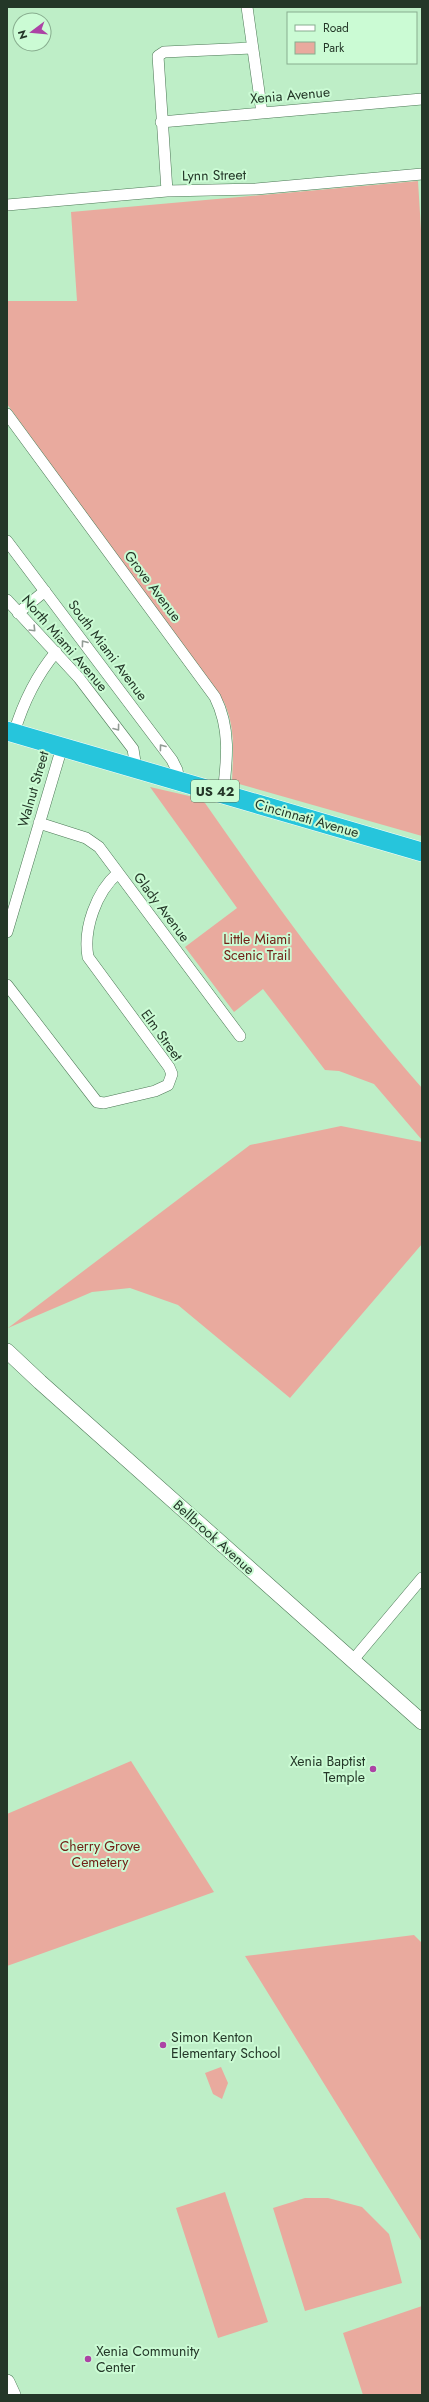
<svg xmlns="http://www.w3.org/2000/svg" width="429" height="2402" font-family="Jost,sans-serif">
  <style>
    .green { fill: #e9aa9e }
    .lines { fill: none; stroke-linecap: round; stroke-linejoin: round }
    .street-casing { stroke: #4c7856; stroke-width: 12 }
    .secondary-casing { stroke: #4c7856; stroke-width: 16 }
    .highway-casing { stroke: #fff; stroke-width: 20 }
    .street { stroke: #fff; stroke-width: 11 }
    .secondary { stroke: #fff; stroke-width: 15 }
    .highway { stroke: #26c5dc; stroke-width: 19 }
    .oneway { stroke: #929b94 }
    .poi-dot { fill: #ac43a5; stroke: #cbfbd4; stroke-width: 1.5 }
    .labels { text-anchor: middle; stroke-width: 4; stroke-linejoin: round; paint-order: stroke }
    .shield { fill: #cbfbd4; stroke: #56725c; stroke-width: 1 }
    .shield-label { font-size: 13px; font-weight: bold; fill: #243728 }
    .street-label { font-size: 14px; fill: #243728; stroke: #cbfbd4 }
    .park-label { font-size: 14px; fill: #712016; stroke: #cbfbd4 }
    .poi-label { font-size: 14px; fill: #243728; stroke: #cbfbd4; text-anchor: start }
  </style>
  <rect width="100%" height="100%" fill="#beeec7"/>
  <path class="green" d="M418 181 422 246V836L232 782C233 753 236 729 224 702L7 404V301H77L71 212Z
    M150 787 198 798 205 803C273 901 343 998 422 1088V1140L374 1084 339 1071 325 1070 263 989 234 1012 185 947 237 908Z
    M341 1126 422 1142V1244L290 1398 178 1305 130 1288 92 1292 8 1328 250 1145Z
    M131 1761 214 1892 7 1966V1814Z
    M414 1935 422 1943V2242L245 1956Z
    M221 2067 228 2083 222 2099 213 2094 205 2073Z
    M225 2192 268 2322 218 2338 176 2208Z
    M305 2198H328L362 2207 389 2234 402 2283 305 2311 273 2208Z
    M422 2306V2394L363 2395 343 2333Z"/>
  <g class="lines">
    <defs>
      <path id="street" d="M247 7 262 113
        M161 122 422 99
        M167 191 158 56 164 52 252 48
        M7 205 167 191 256 189 422 174
        M7 414 215 697C231 729 227 760 223 794
        M7 541 172 760 177 770 179 781
        M7 600 79 678 133 749 136 768
        M18 613 45 591
        M14 733C23 703 36 676 56 652
        M39 823 86 838 99 847 240 1036
        M7 932 62 747
        M7 985 97 1102 104 1103 155 1091 168 1085 172 1074 169 1067 88 957C83 929 96 892 118 873
        M353 1660 422 1578"/>
      <path id="secondary" d="M7 1351 40 1382 422 1722
        M7 2382 13 2395"/>
      <path id="highway" d="M7 731 422 852"/>
    </defs>
    <use href="#street" class="street-casing"/>
    <use href="#secondary" class="secondary-casing"/>
    <use href="#highway" class="highway-casing"/>
    <use href="#street" class="street"/>
    <use href="#secondary" class="secondary"/>
    <use href="#highway" class="highway"/>
  </g>
  <defs><path id="oneway-chevron" d="M-2-3.5L2.5 0L-2 3.5" fill="none" stroke-width="1.6" stroke-linecap="round" stroke-linejoin="round"/></defs>
  <g class="oneway">
    <use href="#oneway-chevron" transform="translate(33 629) rotate(46)"/>
    <use href="#oneway-chevron" transform="translate(84 643) rotate(-127)"/>
    <use href="#oneway-chevron" transform="translate(117 728) rotate(53)"/>
    <use href="#oneway-chevron" transform="translate(162 747) rotate(-127)"/>
  </g>
  <g class="poi-dot">
    <circle cx="373" cy="1769" r="4"/>
    <circle cx="163" cy="2045" r="4"/>
    <circle cx="88" cy="2359" r="4"/>
  </g>
  <g class="labels">
    <rect class="shield" x="191" y="780" width="48" height="22" rx="3"/>
    <g class="shield-label">
      <text x="215" y="796">US 42</text>
    </g>
    <g class="street-label">
      <text transform="translate(290 95) rotate(-5)" y="5">Xenia Avenue</text>
      <text transform="translate(214 175) rotate(-1)" y="5">Lynn Street</text>
      <text transform="translate(153 586) rotate(53)" y="5">Grove Avenue</text>
      <text transform="translate(65 643) rotate(49)" y="5">North Miami Avenue</text>
      <text transform="translate(108 650) rotate(53)" y="5">South Miami Avenue</text>
      <text transform="translate(33 789) rotate(-74)" y="5">Walnut Street</text>
      <text transform="translate(307 818) rotate(16)" y="5">Cincinnati Avenue</text>
      <text transform="translate(162 907) rotate(53)" y="5">Glady Avenue</text>
      <text transform="translate(162 1035) rotate(54)" y="5">Elm Street</text>
      <text transform="translate(214 1537) rotate(42)" y="5">Bellbrook Avenue</text>
    </g>
    <g class="park-label">
      <text x="257" y="944">Little Miami<tspan x="257" dy="16">Scenic Trail</tspan></text>
      <text x="100" y="1851">Cherry Grove<tspan x="100" dy="16">Cemetery</tspan></text>
    </g>
    <g class="poi-label">
      <text x="365" y="1766" text-anchor="end">Xenia Baptist<tspan x="365" dy="16">Temple</tspan></text>
      <text x="171" y="2042">Simon Kenton<tspan x="171" dy="16">Elementary School</tspan></text>
      <text x="96" y="2356">Xenia Community<tspan x="96" dy="16">Center</tspan></text>
    </g>
  </g>
  <rect width="429" height="2402" fill="none" stroke="#243728" stroke-width="16"/>
  <rect x="287" y="12" width="130" height="52" fill="#cbfbd4" stroke="#88ad8f"/>
  <rect x="295" y="25" width="20" height="6" fill="#ffffff" stroke="#88ad8f"/>
  <text x="323" y="32" font-size="12" fill="#243728">Road</text>
  <rect x="295" y="42" width="20" height="12" fill="#e9aa9e" stroke="#88ad8f"/>
  <text x="323" y="52" font-size="12" fill="#243728">Park</text>
  <g transform="translate(32 32) rotate(254)"><circle r="19" fill="#cbfbd4" stroke="#88ad8f"/>
  <path d="M0-3L7 15L0 10L-7 15Z" fill="#ac43a5"/>
  <text y="-6" font-size="11" font-weight="bold" text-anchor="middle" fill="#243728">N</text>
  </g>
</svg>
